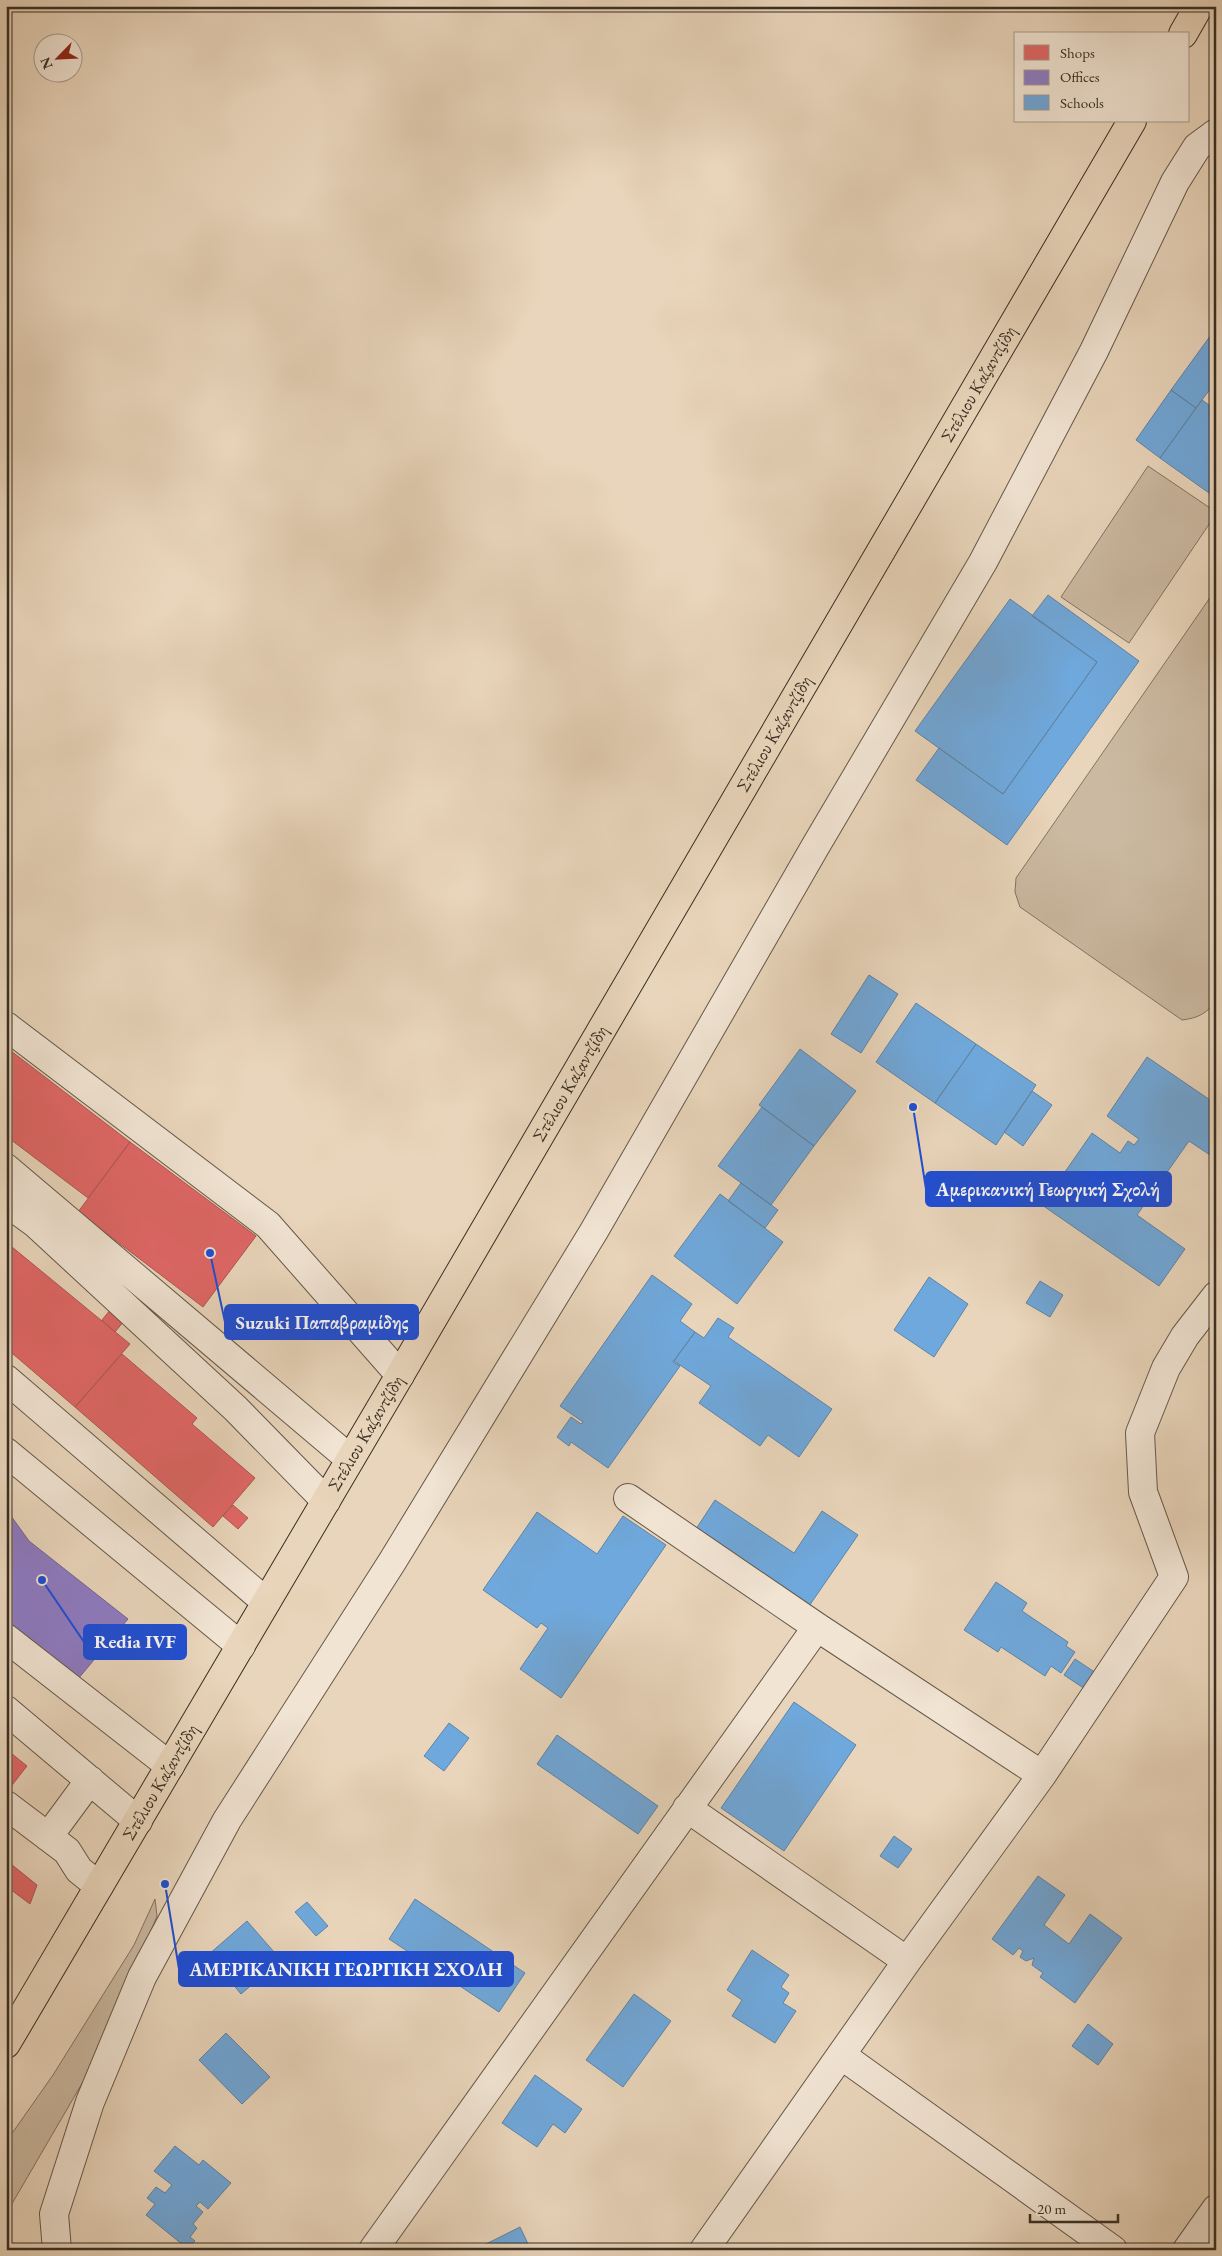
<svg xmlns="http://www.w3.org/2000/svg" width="1222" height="2256" font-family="'EB Garamond',serif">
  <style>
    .green { fill: #cbb9a1; stroke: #827462 }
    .shops { fill: #e06666; stroke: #ae5652 }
    .offices { fill: #8e7cc3; stroke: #746593 }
    .schools { fill: #6fa8dc; stroke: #5f84a5 }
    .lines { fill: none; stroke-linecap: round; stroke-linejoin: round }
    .minor-casing { stroke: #65584a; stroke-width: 30 }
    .major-casing { stroke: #392f24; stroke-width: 30 }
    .minor { stroke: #f1e4d3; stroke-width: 28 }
    .major { stroke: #e9d5bb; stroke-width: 28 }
    .labels { text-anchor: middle; stroke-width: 5; stroke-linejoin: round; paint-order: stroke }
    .street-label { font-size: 18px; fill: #392f24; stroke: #f1e4d3 }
    .leader { fill: none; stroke: #1d4ed8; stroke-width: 2 }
    .callout-dot { fill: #1d4ed8; stroke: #f1e4d3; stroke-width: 2 }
    .callout { fill: #1d4ed8; stroke: #1d4ed8; stroke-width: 2 }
    .callout-label { font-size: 19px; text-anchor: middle; font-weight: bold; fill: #fff }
  </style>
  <rect width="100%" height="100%" fill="#e9d5bb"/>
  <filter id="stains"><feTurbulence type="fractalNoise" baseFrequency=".004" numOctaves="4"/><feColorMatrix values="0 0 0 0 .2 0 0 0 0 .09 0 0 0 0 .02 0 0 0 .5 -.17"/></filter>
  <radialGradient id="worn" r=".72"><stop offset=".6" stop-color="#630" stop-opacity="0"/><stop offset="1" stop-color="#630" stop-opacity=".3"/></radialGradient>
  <path class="green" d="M1148 466 1216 512V514L1129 643 1061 597Z
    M1216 589V1001C1206 1014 1198 1018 1182 1020L1020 907 1015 892 1016 878Z
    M155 1899 157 1916 102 2049 6 2214V2142L53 2075 134 1945Z"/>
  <path class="shops" d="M11 1051 130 1142 88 1198 6 1136V1058Z
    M130 1142 256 1236 203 1307 78 1212Z
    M6 1242 130 1344 75 1407 6 1348Z
    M115 1304 129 1315 115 1332 102 1320Z
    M122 1354 197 1418 192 1424 255 1478 213 1527 75 1407Z
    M233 1505 248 1518 238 1529 223 1516Z
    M6 1749 27 1766 6 1793Z
    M6 1860 37 1885 30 1904 6 1886Z"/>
  <path class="offices" d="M6 1509 29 1541 128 1619 78 1679 6 1620Z"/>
  <path class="schools" d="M1216 328V381L1196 408 1171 390Z
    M1171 390 1196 408 1160 458 1136 440Z
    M1202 400 1216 410V498L1160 458Z
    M1048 595 1139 661 1007 845 916 780 939 748 1003 794 1097 662 1032 616Z
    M1010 599 1097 662 1003 794 915 731Z
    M869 975 898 994 861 1053 831 1034Z
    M916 1003 976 1044 935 1103 876 1062Z
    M976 1044 1036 1085 996 1145 935 1103Z
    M800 1049 856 1091 814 1146 759 1105Z
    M1147 1057 1216 1104V1159L1189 1141 1137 1215 1185 1249 1159 1286 1042 1205 1092 1133 1120 1153 1128 1141 1134 1145 1139 1139 1107 1116Z
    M1032 1091 1052 1105 1023 1146 1004 1132Z
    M762 1107 814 1146 771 1205 718 1166Z
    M741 1183 778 1210 765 1228 728 1201Z
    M720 1194 783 1242 737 1304 674 1256Z
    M652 1275 692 1304 680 1321 695 1332 673 1362 680 1366 608 1468 571 1442 569 1446 557 1437 571 1417 581 1424 583 1422 560 1406Z
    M929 1277 968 1304 934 1357 894 1330Z
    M1040 1281 1063 1295 1050 1317 1026 1303Z
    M718 1318 734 1328 728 1337 832 1409 799 1457 768 1435 760 1446 699 1403 711 1386 674 1361 695 1332 704 1338Z
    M715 1500 794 1553 822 1511 858 1535 807 1609 694 1532Z
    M537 1512 597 1554 623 1516 666 1545 561 1698 520 1669 548 1628 541 1623 537 1628 483 1590Z
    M996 1582 1027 1603 1022 1611 1068 1642 1066 1646 1075 1652 1061 1673 1051 1666 1045 1676 1001 1647 998 1652 964 1630Z
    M1075 1659 1099 1675 1088 1691 1064 1675Z
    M794 1702 856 1745 784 1851 721 1808Z
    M449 1723 469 1738 444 1771 424 1756Z
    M557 1735 658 1806 638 1834 537 1764Z
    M894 1836 912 1849 898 1868 880 1856Z
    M1038 1876 1065 1895 1044 1925 1069 1944 1090 1914 1122 1938 1075 2003 1040 1977 1043 1973 1032 1965 1034 1958 1026 1961 1020 1957 1023 1951 1019 1948 1013 1955 992 1939Z
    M415 1899 525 1973 499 2012 389 1939Z
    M307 1902 328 1926 316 1936 295 1912Z
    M247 1921 281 1960 241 1994 208 1955Z
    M752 1950 789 1975 781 1987 789 1993 783 2003 796 2011 775 2043 732 2016 742 2000 727 1990Z
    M634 1994 671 2021 623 2087 586 2060Z
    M1088 2024 1113 2044 1098 2065 1072 2046Z
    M226 2033 270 2077 242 2104 199 2060Z
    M535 2075 582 2109 565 2133 553 2124 537 2147 502 2123Z
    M175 2146 199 2165 203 2160 231 2183 208 2209 200 2202 196 2206 203 2212 193 2224 197 2228 190 2237 195 2241 188 2249 146 2215 155 2204 147 2198 156 2187 165 2193 172 2185 154 2171Z
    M520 2227 531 2250H479L478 2248Z"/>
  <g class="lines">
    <defs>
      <path id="minor" d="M6 1026 268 1225 400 1375
        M6 1168 350 1459
        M6 1202 36 1224 236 1409 326 1501
        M6 1379 266 1602
        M6 1452 241 1646
        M628 1498 817 1627 1042 1775
        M6 1638 170 1766
        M6 1710 138 1821
        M6 1805 67 1851 79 1870 99 1886
        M687 1808 907 1961
        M48 1837 90 1780
        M841 2055 1113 2250
        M57 2250 54 2214 90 2102 142 1977 227 1820 392 1562 594 1231 815 847 983 562 1094 351 1175 182 1197 147 1216 133
        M373 2250 817 1627
        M704 2250 907 1961 1042 1775 1174 1577 1143 1492 1140 1433 1166 1368 1185 1336 1216 1296
        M1187 2250 1216 2209"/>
      <g id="major">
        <path d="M1183 34 1199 6"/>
        <path id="s1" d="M6 2044 400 1375 1132 121"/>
      </g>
    </defs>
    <use href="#minor" class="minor-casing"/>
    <use href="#major" class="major-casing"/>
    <use href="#minor" class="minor"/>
    <use href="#major" class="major"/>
  </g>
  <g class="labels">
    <g class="street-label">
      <text dy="6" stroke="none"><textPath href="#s1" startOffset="1924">Στέλιου Καζαντζίδη</textPath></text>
      <text dy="6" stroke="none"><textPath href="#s1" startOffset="1519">Στέλιου Καζαντζίδη</textPath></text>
      <text dy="6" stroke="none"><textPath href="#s1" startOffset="1114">Στέλιου Καζαντζίδη</textPath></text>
      <text dy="6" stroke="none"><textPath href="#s1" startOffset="709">Στέλιου Καζαντζίδη</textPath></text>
      <text dy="6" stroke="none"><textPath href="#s1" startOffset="304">Στέλιου Καζαντζίδη</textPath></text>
    </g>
  </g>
  <path class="leader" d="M913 1107L926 1189M210 1253L225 1322M42 1580L84 1642M165 1884L179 1969"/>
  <g class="callout-dot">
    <circle cx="913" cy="1107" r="5"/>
    <circle cx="210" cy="1253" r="5"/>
    <circle cx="42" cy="1580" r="5"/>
    <circle cx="165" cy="1884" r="5"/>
  </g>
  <g class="callout">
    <rect x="926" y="1172" width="245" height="34" rx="5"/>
    <rect x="225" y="1305" width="193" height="34" rx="5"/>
    <rect x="84" y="1625" width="102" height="34" rx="5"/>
    <rect x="179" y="1952" width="334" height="34" rx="5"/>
  </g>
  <g class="callout-label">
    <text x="1048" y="1196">Αμερικανική Γεωργική Σχολή</text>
    <text x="322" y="1329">Suzuki Παπαβραμίδης</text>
    <text x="135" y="1648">Redia IVF</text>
    <text x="346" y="1976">ΑΜΕΡΙΚΑΝΙΚΗ ΓΕΩΡΓΙΚΗ ΣΧΟΛΗ</text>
  </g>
  <rect width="1222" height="2256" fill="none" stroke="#e9d5bb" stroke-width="25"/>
  <rect x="8" y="8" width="1207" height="2241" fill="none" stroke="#392f24" stroke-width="2.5"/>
  <rect x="12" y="12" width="1197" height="2231" fill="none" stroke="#392f24"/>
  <rect x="1014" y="32" width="175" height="90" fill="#f1e4d3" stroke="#a79c8d"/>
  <rect x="1024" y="45" width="25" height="15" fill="#e06666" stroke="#a79c8d"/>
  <text x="1060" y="58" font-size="15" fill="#392f24">Shops</text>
  <rect x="1024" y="70" width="25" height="15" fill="#8e7cc3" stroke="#a79c8d"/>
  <text x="1060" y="82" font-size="15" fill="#392f24">Offices</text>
  <rect x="1024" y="95" width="25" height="15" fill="#6fa8dc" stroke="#a79c8d"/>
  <text x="1060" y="108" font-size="15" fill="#392f24">Schools</text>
  <g transform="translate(58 58) rotate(246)"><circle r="24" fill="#f1e4d3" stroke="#a79c8d"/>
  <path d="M0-4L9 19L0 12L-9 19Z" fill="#8f2418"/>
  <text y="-8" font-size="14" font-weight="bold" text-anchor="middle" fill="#392f24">N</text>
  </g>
  <path d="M1030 2214v8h88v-8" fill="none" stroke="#392f24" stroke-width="2.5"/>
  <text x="1037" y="2214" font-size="15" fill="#392f24" stroke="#f1e4d3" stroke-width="4" paint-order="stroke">20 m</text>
  <rect width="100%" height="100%" filter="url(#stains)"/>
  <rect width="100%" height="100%" fill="url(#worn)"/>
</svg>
